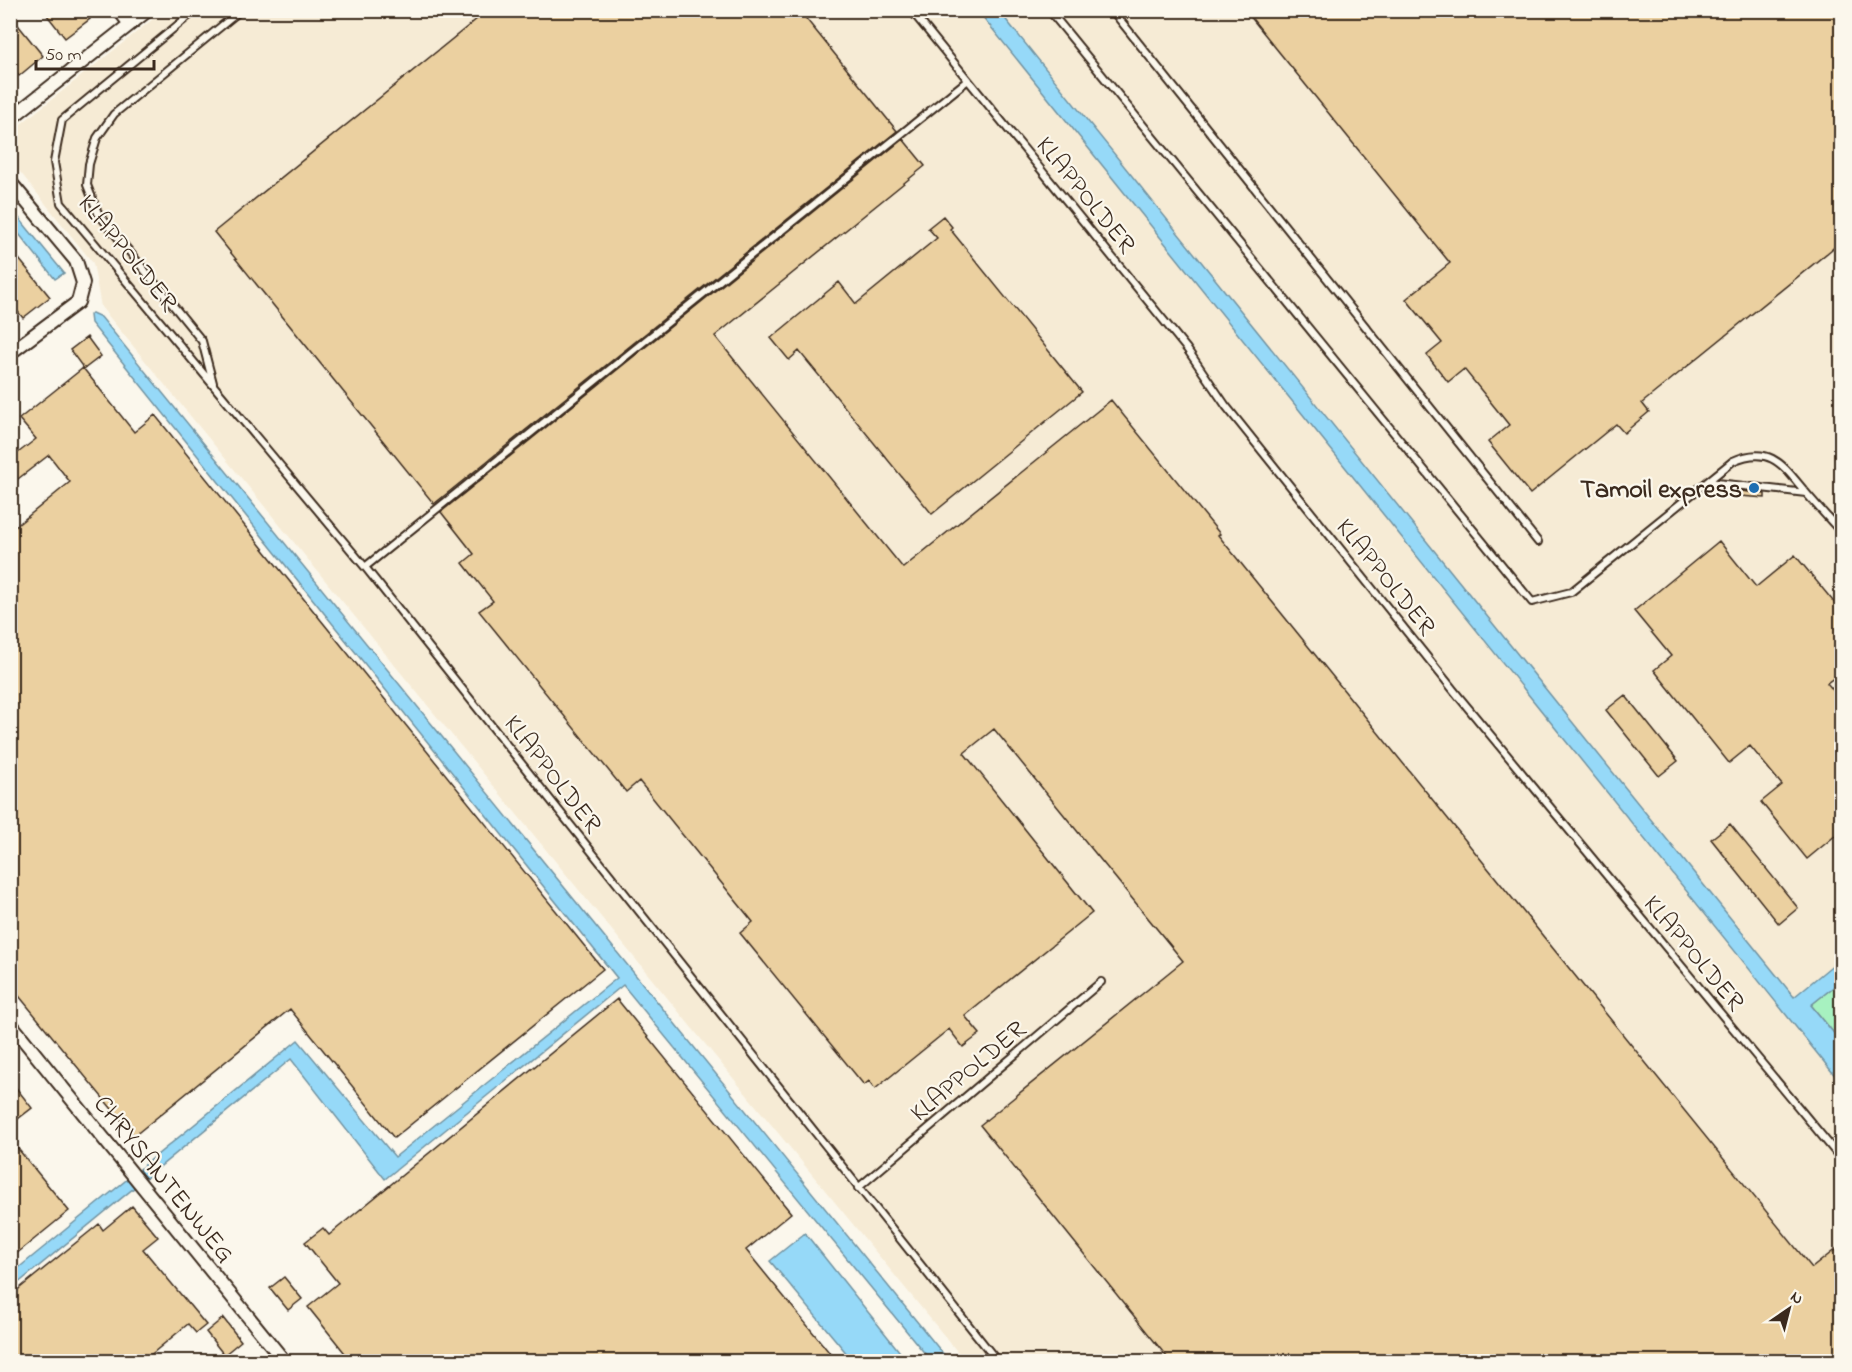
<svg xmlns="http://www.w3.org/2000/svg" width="1852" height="1372" font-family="'Indie Flower',sans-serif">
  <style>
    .built { fill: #f6ebd5 }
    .green { fill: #a7f1c0; stroke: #718e6f; stroke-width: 1.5 }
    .water { fill: #96d9f8; stroke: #7293a1; stroke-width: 1.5 }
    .building { fill: #ebd0a0; stroke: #3b2a1e; stroke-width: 1.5 }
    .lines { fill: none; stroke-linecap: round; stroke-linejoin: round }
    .lane-casing { stroke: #3b2a1e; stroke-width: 10 }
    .street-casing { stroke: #3b2a1e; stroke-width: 16 }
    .lane { stroke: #fbf7ec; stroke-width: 6 }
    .street { stroke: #fbf7ec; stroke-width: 12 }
    .poi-dot { fill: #1f6fb2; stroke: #fbf7ec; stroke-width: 2 }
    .labels { text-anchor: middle; stroke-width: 4.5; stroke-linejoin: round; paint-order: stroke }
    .street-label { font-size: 26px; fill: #3b2a1e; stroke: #fbf7ec }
    .poi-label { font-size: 26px; font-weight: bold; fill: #3b2a1e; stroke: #fbf7ec; text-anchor: end }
  </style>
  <rect width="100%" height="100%" fill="#fbf7ec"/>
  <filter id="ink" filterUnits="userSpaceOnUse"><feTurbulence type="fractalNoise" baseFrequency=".0167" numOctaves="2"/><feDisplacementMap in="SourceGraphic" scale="12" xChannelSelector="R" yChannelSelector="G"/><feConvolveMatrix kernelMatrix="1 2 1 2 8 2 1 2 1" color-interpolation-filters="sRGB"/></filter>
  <g filter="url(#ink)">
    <path class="built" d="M163 11H1841V1361H965L101 307 93 263 12 162 17 127Z"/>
    <path class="green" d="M1841 981V1042L1811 1005Z"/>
    <path class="water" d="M978 11H999L1794 997 1841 958V981L1811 1005 1841 1042V1083Z
      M10 207 64 273 55 279 11 224Z
      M92 313 101 317 949 1361H931L623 985 385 1179 291 1059 11 1289V1274L298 1040 395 1157 617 978 91 323 90 315Z
      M805 1233 907 1361H853L770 1261Z"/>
    <path class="building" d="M43 10H83L90 19 65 38Z
      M488 10H799L897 131 434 504 214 232Z
      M1245 10H1842V241L1642 403 1649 412 1624 433 1616 424 1530 494 1488 442 1509 425 1464 369 1448 382 1427 355 1442 343 1406 299 1450 263Z
      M10 15 43 56 19 76 10 65Z
      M903 139 925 166 715 336 903 568 1111 400 1220 534 1218 535 1812 1268 1842 1244V1362H1171L980 1125 1183 961 994 729 964 753 1092 913 965 1016 980 1034 963 1047 949 1029 875 1089 869 1081 864 1085 740 933 753 922 639 781 626 792 479 611 493 601 463 563 474 554 441 512Z
      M943 216 952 227 950 229 1082 392 932 514 799 351 789 360 771 338 839 282 856 304 937 238 928 228Z
      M10 248 50 297 23 318 10 302Z
      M87 337 101 356 84 369 70 350Z
      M83 368 134 432 155 415 603 969 394 1138 290 1009 134 1136 10 985V531L70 482 49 455 10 485V459L36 439 19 419Z
      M1741 491 1765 494V498L1740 496Z
      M1719 541 1756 587 1795 555 1842 612V672L1827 683 1842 701V830L1807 859 1761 802 1782 785 1750 746 1729 763 1654 670 1671 656 1634 611Z
      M1625 695 1678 761 1659 776 1606 710Z
      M1730 824 1798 908 1779 924 1711 839Z
      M617 999 791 1213 746 1250 837 1362H352L308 1307 338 1283 305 1242 323 1228 329 1235Z
      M10 1080 32 1108 10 1125Z
      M10 1139 69 1211 10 1259Z
      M132 1206 158 1237 143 1249 206 1325 196 1333 188 1324 142 1362H10V1296L99 1224 103 1230Z
      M284 1277 302 1299 288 1310 270 1288Z
      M223 1318 241 1341 224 1355 206 1332Z"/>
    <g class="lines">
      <defs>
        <path id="lane" d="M196 10 62 120 54 162 61 203 365 567 998 1362
          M911 10 1187 349 1226 406 1459 697 1842 1160
          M1049 10 1532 602 1571 592 1733 461C1772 444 1784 467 1807 494 1818 507 1830 520 1842 533
          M1112 10 1538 542
          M213 383 202 341 98 213 87 185 89 164 97 138 114 114 241 10
          M1708 482 1806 493
          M365 567 968 80
          M858 1188 1101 982"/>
        <path id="street" d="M119 10 130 24
          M10 119 148 10
          M10 182 76 261 83 283 78 302 10 353
          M10 1023 285 1362"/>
      </defs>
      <use href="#lane" class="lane-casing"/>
      <use href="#street" class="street-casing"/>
      <use href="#lane" class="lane"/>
      <use href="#street" class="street"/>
    </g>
  </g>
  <circle class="poi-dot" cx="1754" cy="488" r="6"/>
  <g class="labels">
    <g class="street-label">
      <text transform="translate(1087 194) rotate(51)" y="9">KLAPPOLDER</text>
      <text transform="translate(129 252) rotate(51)" y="9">KLAPPOLDER</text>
      <text transform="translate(1387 576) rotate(51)" y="9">KLAPPOLDER</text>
      <text transform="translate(554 773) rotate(52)" y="9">KLAPPOLDER</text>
      <text transform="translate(1695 952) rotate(50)" y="9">KLAPPOLDER</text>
      <text transform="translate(967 1070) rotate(-40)" y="9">KLAPPOLDER</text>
      <text transform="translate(165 1178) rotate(51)" y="9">CHRYSANTENWEG</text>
    </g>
    <g class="poi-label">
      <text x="1742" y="497">Tamoil express</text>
    </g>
  </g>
  <rect width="1852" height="1372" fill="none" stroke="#fbf7ec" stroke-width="36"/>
  <rect x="18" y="18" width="1816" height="1336" fill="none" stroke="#3b2a1e" stroke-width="2" filter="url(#ink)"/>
  <g transform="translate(1789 1309) rotate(35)" stroke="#fbf7ec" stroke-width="4.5" paint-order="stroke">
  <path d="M0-4.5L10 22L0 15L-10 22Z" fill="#3b2a1e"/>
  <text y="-9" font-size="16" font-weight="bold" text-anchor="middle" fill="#3b2a1e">N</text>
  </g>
  <path d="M36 60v9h118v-9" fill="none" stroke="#3b2a1e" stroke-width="3"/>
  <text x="45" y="60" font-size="18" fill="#3b2a1e" stroke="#fbf7ec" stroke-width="4.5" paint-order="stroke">50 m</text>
</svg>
